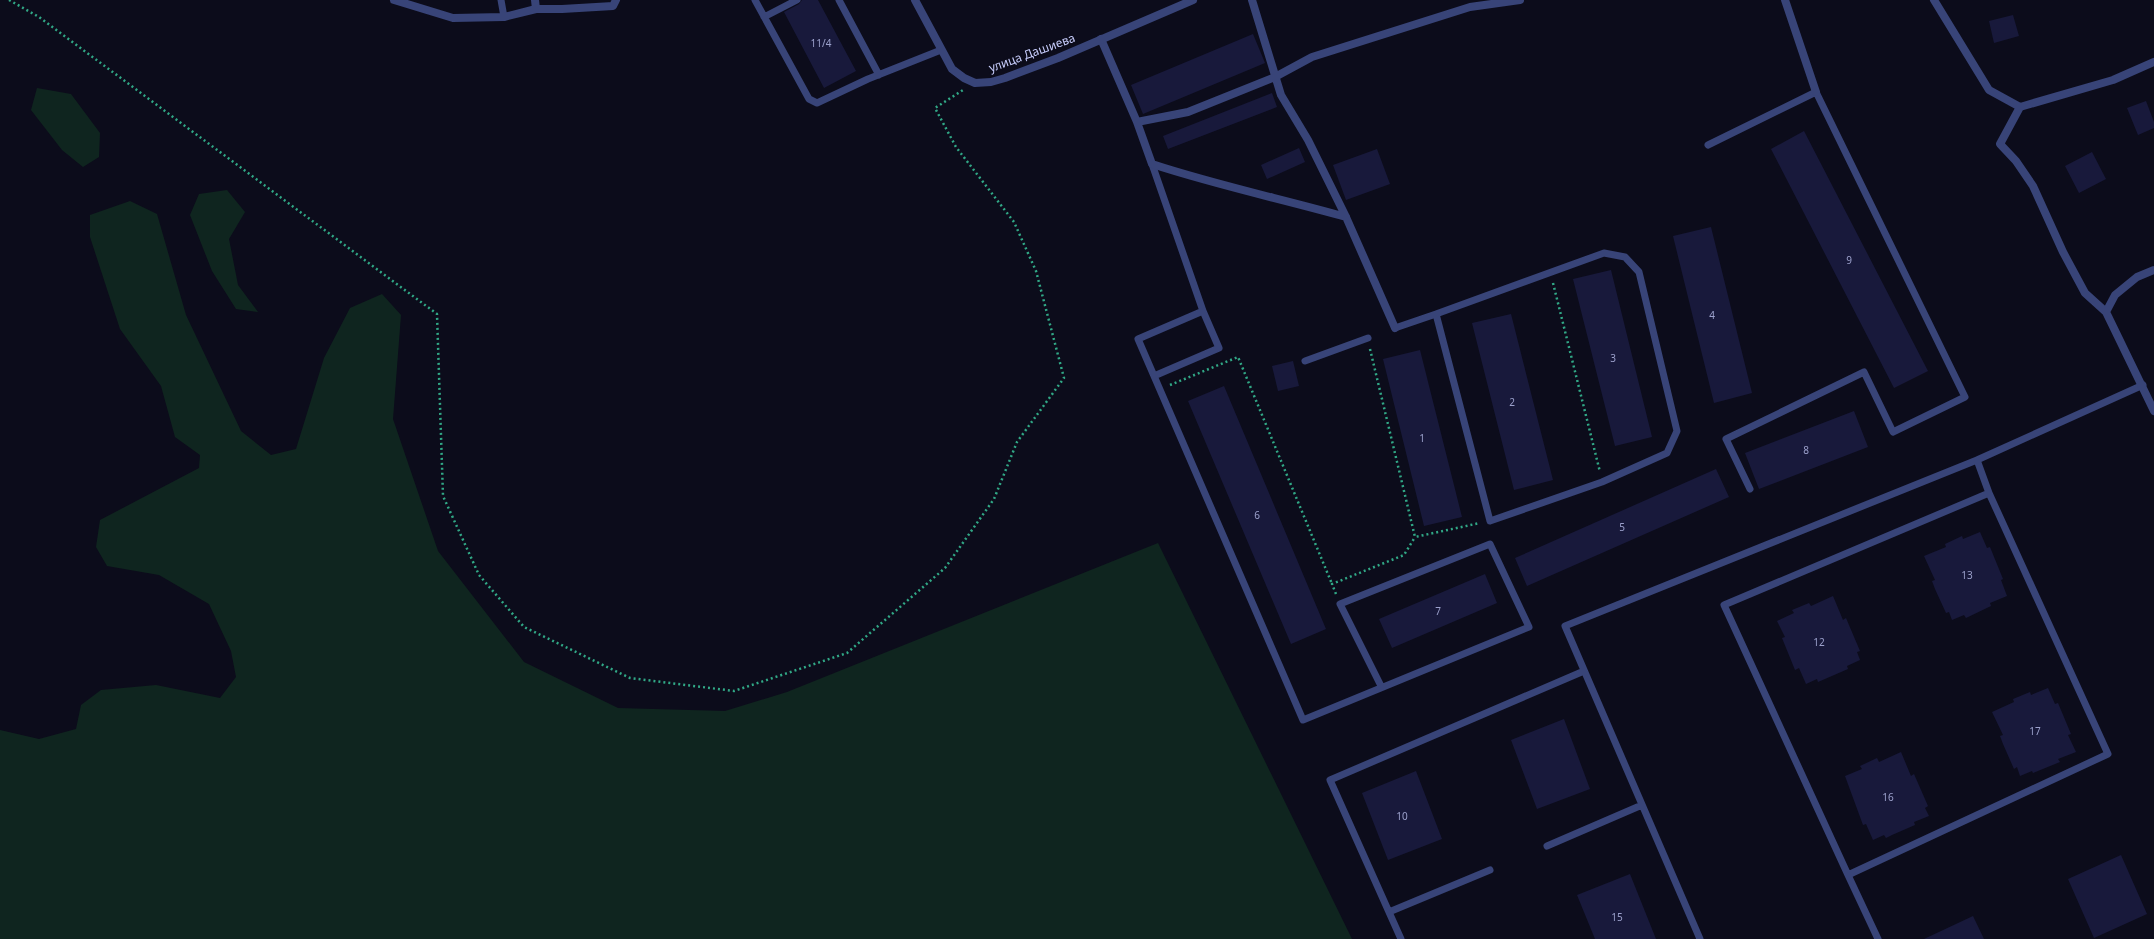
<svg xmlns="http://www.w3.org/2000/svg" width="2154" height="939" font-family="'Noto Sans',sans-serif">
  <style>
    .green { fill: #0f251f }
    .building { fill: #18193b }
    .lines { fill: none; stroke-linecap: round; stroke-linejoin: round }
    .path { stroke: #31a886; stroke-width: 2.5; stroke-dasharray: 2 3; stroke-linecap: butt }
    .service { stroke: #384478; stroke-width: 7 }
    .minor { stroke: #384478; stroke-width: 8 }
    .tertiary { stroke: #384478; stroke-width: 8 }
    .labels { text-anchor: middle; stroke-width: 3.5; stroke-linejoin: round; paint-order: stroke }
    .number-label { font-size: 10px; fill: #9ca1cc }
    .street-label { font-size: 12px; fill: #c8cefd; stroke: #0c0c1b }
  </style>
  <rect width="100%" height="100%" fill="#0c0c1b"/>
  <path class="green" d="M37 88 71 94 100 133 99 157 83 167 62 150 31 110Z
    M227 190 245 212 229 239 238 285 258 312 236 309 212 271 190 215 199 194Z
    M130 201 157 214 186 315 241 431 271 455 296 449 324 358 350 308 382 294 401 315 393 419 438 551 524 662 618 708 725 711 787 692 1158 543 1352 939H0V730L39 739 76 729 81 705 101 690 156 685 220 698 236 677 231 651 209 604 159 575 107 566 96 547 100 520 199 468 200 455 175 437 161 386 120 329 90 237V215Z"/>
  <path class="building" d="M802 0H818L856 71 824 88 784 12 799 4Z
    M2013 15 2019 36 1994 43 1989 21Z
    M1253 34 1265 63 1143 114 1131 85Z
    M1272 93 1277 107 1168 149 1163 136Z
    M2146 101 2154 122V128L2138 135 2127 108Z
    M1804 131 1928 371 1894 388 1771 149Z
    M1299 148 1305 162 1267 179 1261 165Z
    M1377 149 1390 184 1346 200 1333 165Z
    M2092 152 2106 179 2079 193 2065 166Z
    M1711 227 1752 393 1714 403 1673 236Z
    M1611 270 1652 437 1615 446 1573 279Z
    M1511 314 1553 480 1514 490 1472 323Z
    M1420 350 1462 517 1424 526 1383 359Z
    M1293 361 1299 386 1278 391 1272 366Z
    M1224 386 1326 629 1291 644 1188 401Z
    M1854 411 1868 447 1759 489 1745 453Z
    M1716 469 1729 497 1527 586 1515 558Z
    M1980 532 1987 548 1990 547 2003 579 2001 580 2007 596 1990 603 1991 606 1966 618 1964 615 1952 620 1949 612 1946 613 1935 589 1932 581 1935 580 1924 556 1946 547 1945 544 1962 536 1963 539Z
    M1485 574 1497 603 1392 648 1379 619Z
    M1833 596 1843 620 1846 618 1860 651 1857 652 1860 660 1847 666 1848 669 1818 682 1817 679 1806 684 1799 668 1795 670 1782 638 1785 637 1777 621 1794 613 1792 610 1809 603 1811 606Z
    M2048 688 2055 704 2058 703 2071 734 2068 735 2076 752 2058 759 2060 762 2033 773 2032 771 2020 776 2017 767 2014 769 2003 744 2000 736 2003 735 1992 712 2014 702 2013 699 2030 692 2031 695Z
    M1564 719 1590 789 1537 809 1511 740Z
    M1901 752 1911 776 1914 774 1928 806 1925 808 1929 816 1914 822 1915 825 1892 835 1886 838 1884 835 1873 840 1866 824 1863 825 1845 776 1862 769 1860 766 1877 758 1879 762Z
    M1416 771 1442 839 1388 860 1362 793Z
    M2121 855 2147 914 2094 938 2068 879Z
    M1630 874 1656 939H1595L1577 895Z
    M1973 916 1984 939H1924Z"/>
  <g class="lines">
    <path class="path" d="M9 0 39 17 437 314 443 496 479 575 524 627 630 678 734 691 847 653 945 568 994 499 1017 442 1064 378 1036 271 1014 222 956 147 935 108 963 90
      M1553 283 1600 472
      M1370 349 1415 537 1480 523
      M1170 385 1238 357 1332 584
      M1336 594 1332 584 1404 555 1415 537"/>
    <path class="service" d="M501 0 504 17
      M755 0 809 99 817 103 868 79 941 50
      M839 0 879 75
      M764 17 797 0
      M1708 145 1816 92 1965 397 1893 432 1864 372 1726 439 1750 489
      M1152 164 1203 311 1219 348 1154 376
      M1203 311 1138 339 1303 720 1529 627 1490 544 1340 604 1381 686
      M1395 328 1436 314 1490 521 1602 482 1667 453 1677 431 1639 272 1625 257 1604 253 1436 314
      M1305 361 1368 338
      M1989 493 1724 605 1848 875 2108 754 1989 493 1977 460 2143 385
      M1547 846 1642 805
      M1848 875 1878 939
      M1389 912 1490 870
      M1401 939 1330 780 1584 671
      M1700 939 1565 626 1977 460"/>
    <path class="minor" d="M394 0 453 18 504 17 536 9H562L613 6 616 0
      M535 0 536 9
      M1252 0 1281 95 1308 140 1346 217 1395 328
      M1785 0 1816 92
      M1934 0 1989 90 2020 107 2000 144 2016 161 2033 186 2063 252 2085 293 2106 312 2154 411
      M1101 39 1137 122 1152 164C1216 185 1282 199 1346 217
      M2020 107 2113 80 2154 62
      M1137 122 1188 112 1275 77 1312 57 1470 7 1520 0
      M2106 312 2115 295 2137 277 2154 270"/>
    <path class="tertiary" d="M915 0 952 69 964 78 975 83 991 82 1005 78 1058 58 1193 0"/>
  </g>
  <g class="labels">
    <g class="number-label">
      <text x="821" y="47">11/4</text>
      <text x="1849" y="264">9</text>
      <text x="1712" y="319">4</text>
      <text x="1613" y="362">3</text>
      <text x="1512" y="406">2</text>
      <text x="1422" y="442">1</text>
      <text x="1806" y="454">8</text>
      <text x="1257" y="519">6</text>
      <text x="1622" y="531">5</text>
      <text x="1967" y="579">13</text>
      <text x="1438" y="615">7</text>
      <text x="1819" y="646">12</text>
      <text x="2035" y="735">17</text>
      <text x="1888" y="801">16</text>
      <text x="1402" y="820">10</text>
      <text x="1617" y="921">15</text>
    </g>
    <g class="street-label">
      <text transform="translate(1032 53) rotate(-20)" y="4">улица Дашиева</text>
    </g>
  </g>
</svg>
